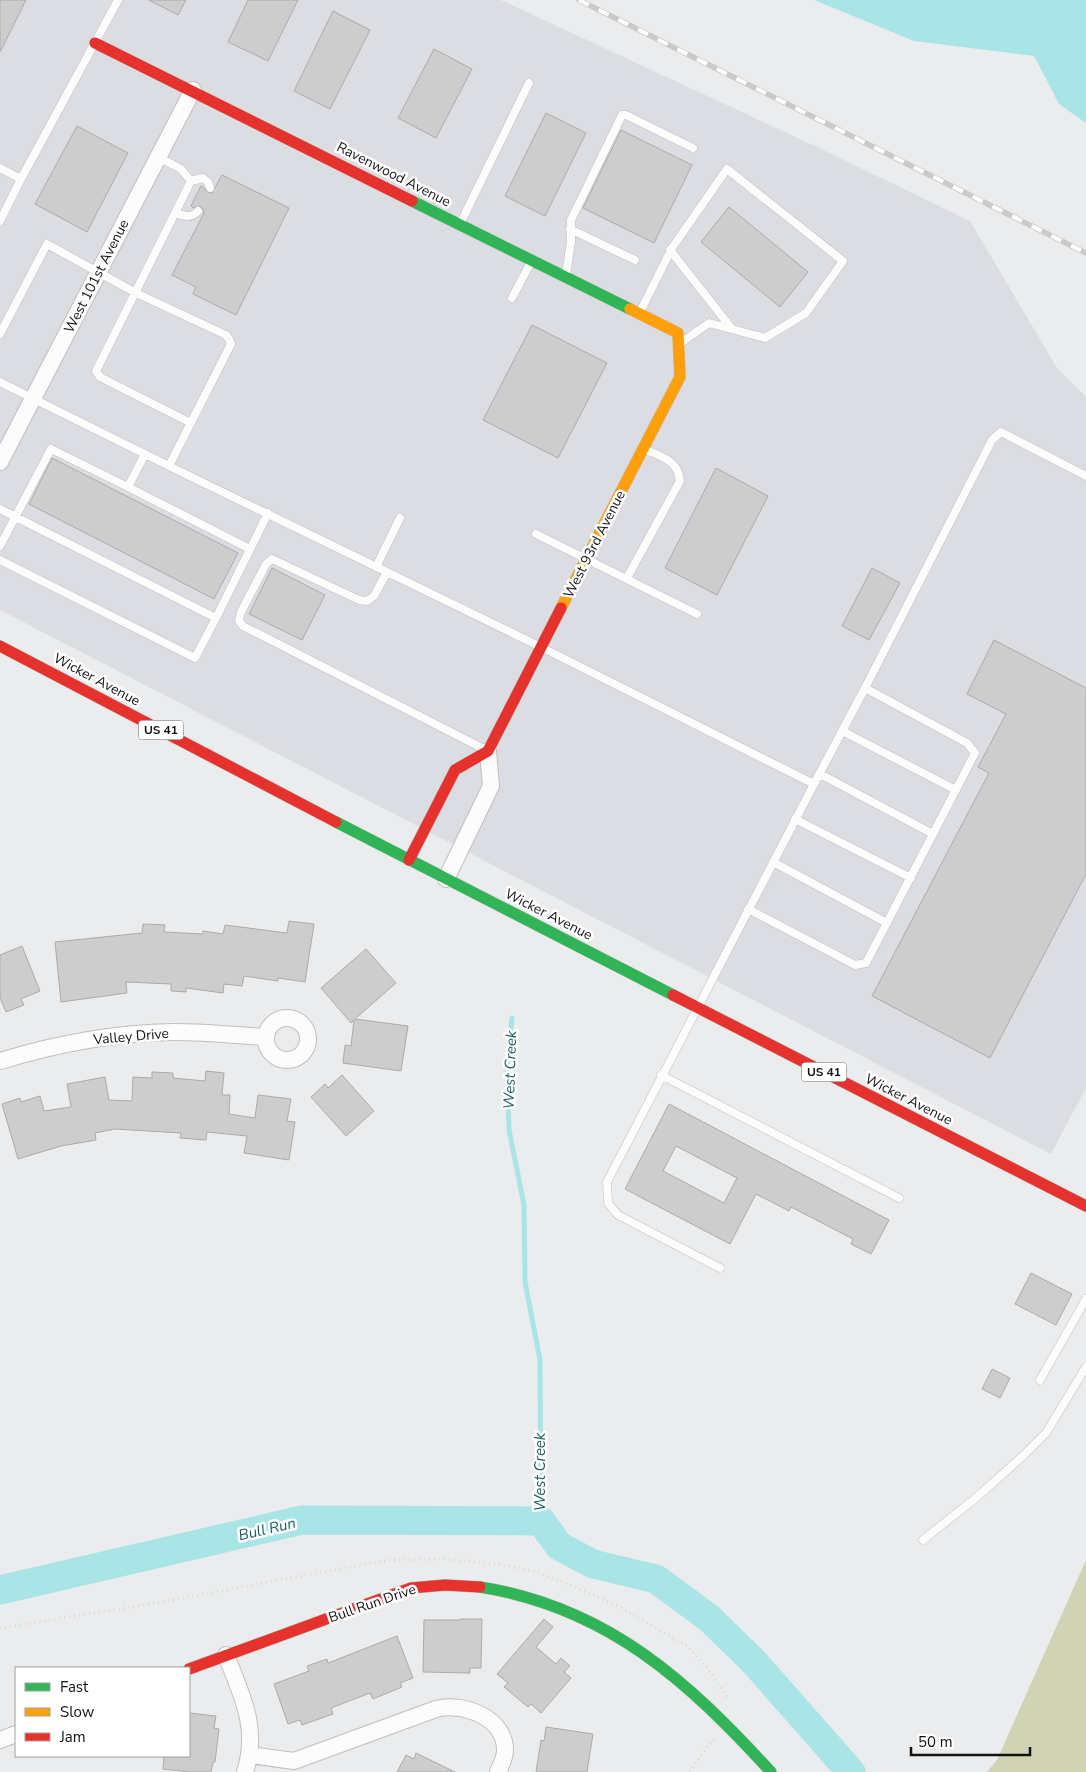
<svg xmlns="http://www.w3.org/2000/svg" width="1086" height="1772" font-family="'Nunito Sans',sans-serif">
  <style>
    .built { fill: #dbdde3 }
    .green { fill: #d1d4b4 }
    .water { fill: #a9e5e7 }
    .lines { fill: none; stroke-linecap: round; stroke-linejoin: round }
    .stream { stroke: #a9e5e7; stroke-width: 5 }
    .river { stroke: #a9e5e7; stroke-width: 29 }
    .building { fill: #cdcdce; stroke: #ababab; fill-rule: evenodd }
    .lane-casing { stroke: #bebfc0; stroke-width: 9 }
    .street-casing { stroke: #bebfc0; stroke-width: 18 }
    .fast-casing { stroke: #bebfc0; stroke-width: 12 }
    .slow-casing { stroke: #bebfc0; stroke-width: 12 }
    .jam-casing { stroke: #bebfc0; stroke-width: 12 }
    .path { stroke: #d7d8d9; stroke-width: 3; stroke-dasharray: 1 4; stroke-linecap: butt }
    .lane { stroke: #fcfcfc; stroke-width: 8 }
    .street { stroke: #fcfcfc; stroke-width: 16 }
    .fast { stroke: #30b455; stroke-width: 11 }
    .slow { stroke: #ff9f0a; stroke-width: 11 }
    .jam { stroke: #e5322d; stroke-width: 11 }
    .rail-casing { stroke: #cacaca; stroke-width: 5.5 }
    .rail { stroke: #fff; stroke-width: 4; stroke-dasharray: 11; stroke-linecap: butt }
    .labels { text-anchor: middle; stroke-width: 5; stroke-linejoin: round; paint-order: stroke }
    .shield { fill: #fff; stroke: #585859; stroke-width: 1 }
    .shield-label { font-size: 12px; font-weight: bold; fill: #111112 }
    .street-label { font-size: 14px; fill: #111112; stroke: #fff }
    .water-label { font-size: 15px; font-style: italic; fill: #186062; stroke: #fff }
  </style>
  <rect width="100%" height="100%" fill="#ebeced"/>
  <path class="built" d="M0 0H501L817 147 970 221 1057 368 1086 397V1088L1051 1154 0 610Z"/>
  <path class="green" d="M1086 1560V1772H987L997 1760Z"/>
  <path class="water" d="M814 0H1086V123L1059 104 1034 56 914 41Z"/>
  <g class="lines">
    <path class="stream" d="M512 1018 507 1069 509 1130 524 1205 525 1282 540 1360 541 1521"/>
    <path class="river" d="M0 1590 302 1520 541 1521 559 1546 593 1564 656 1579 709 1618 755 1663 851 1772"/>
  </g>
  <path class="building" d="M0 0H26L0 52Z
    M149 0H186L178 15Z
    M248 0H298L268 61 228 42Z
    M333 11 370 30 330 109 294 91Z
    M434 49 472 69 436 138 398 118Z
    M546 113 586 133 545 216 505 196Z
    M77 126 128 153 87 232 35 204Z
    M621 130 692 165 654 243 583 208Z
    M222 175 289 208 236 315 193 294 196 287 172 275 204 213 203 209 200 206 193 208 191 206 201 186 204 188 207 192 212 193Z
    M729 207 808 272 780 307 701 242Z
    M532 325 607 363 558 458 483 420Z
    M52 458 238 553 214 599 29 504Z
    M716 468 768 496 717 595 665 568Z
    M272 568 325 595 302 640 249 614Z
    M872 568 900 583 869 640 842 626Z
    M994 640 1086 688V874L990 1058 872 996 989 773 978 767 1006 714 967 694Z
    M289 921 314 924 305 982 278 978V981L244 976 242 986 224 984 223 993 186 988V992L171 991V984L126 982 127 993 61 1002 55 942 142 933 143 924 165 925 164 932 203 934V931L223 934 225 925 287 933Z
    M22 946 40 991 21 999 24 1005 6 1012 0 998V955Z
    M366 949 396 983 355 1019 408 1026 401 1071 343 1063 345 1045 351 1046 354 1020 351 1023 321 988Z
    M206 1071 224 1073 222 1095H230L229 1114 255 1118 258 1095 291 1099 287 1121 295 1122 289 1160 244 1153 247 1136 207 1132 206 1140 180 1138 181 1133 115 1129 95 1133 96 1140 61 1146 18 1159 2 1104 20 1098 21 1102 40 1096 44 1111 71 1107 67 1084 105 1077 109 1100 132 1101 133 1077 152 1078V1072L173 1073V1078L205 1081Z
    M342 1075 374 1111 346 1136 311 1097 325 1084 328 1088Z
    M669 1104 889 1220 871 1254 851 1244 853 1239 791 1207 789 1211 756 1194 730 1244 625 1189ZM676 1146 737 1178 724 1203 663 1171Z
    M1031 1273 1072 1294 1056 1325 1015 1304Z
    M992 1369 1010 1378 1000 1398 982 1389Z
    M460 1619H482L481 1668H470V1673L423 1672 424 1620H460Z
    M544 1619 553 1627 536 1647 556 1664 561 1658 570 1666 564 1672 571 1678 541 1713 531 1704 528 1707 504 1687 508 1683 497 1674Z
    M397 1636 413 1678 400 1683 402 1687 373 1699 370 1693 331 1708 333 1714 302 1725 300 1720 288 1724 274 1684 309 1671 307 1666 327 1659 328 1663Z
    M189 1713 216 1716 214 1728 219 1729 215 1762H213L211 1772H190L163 1769 164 1756H189Z
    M546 1727 593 1734 587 1772H536L541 1740 544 1741Z
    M416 1753 455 1772H397L406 1755 414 1759Z"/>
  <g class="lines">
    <defs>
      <path id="lane" d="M158 157 181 169 191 181
        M0 168 21 179 0 221
        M21 179 118 0
        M176 212C182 217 192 218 198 211
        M461 222 529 83
        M570 229 635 260
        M670 250 732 329
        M566 275 571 241V220L622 115H626L693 148
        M512 298 531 262
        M640 312 672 248 727 169 843 261 806 313 765 338 709 323 682 342
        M0 334 47 244 136 293 226 335 229 339 231 344 169 466
        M0 382 169 466 541 647 814 784 607 1182 608 1203 618 1215 720 1268
        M191 423 100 377 96 371 191 181 203 178 208 182 210 188
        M145 454 128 487 250 549
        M0 509 216 618 268 513
        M536 534 697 614
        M0 546 51 449 128 487
        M0 560 195 658 216 618
        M376 567 400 518
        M387 572 374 596 367 601 359 600 272 559 266 564 241 612 239 621 243 626 484 749
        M627 578 680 481C678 460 662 457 644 449
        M865 688 992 440 1001 432 1086 476
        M842 731 956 790
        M820 774 933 834
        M795 819 911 878
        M773 862 887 923
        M748 909 855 965 866 963 975 753 967 743 865 688 814 784
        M661 1075 899 1198
        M1040 1380 1086 1299
        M923 1540 977 1497 1024 1455 1046 1433 1086 1367"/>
      <path id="street" d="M0 462 193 90
        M446 879 491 786 488 751
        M266 1039a21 21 0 1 1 42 0a21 21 0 1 1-42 0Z
        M0 1061C56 1044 114 1033 173 1032 204 1032 235 1035 265 1037
        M226 1655C242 1696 259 1728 245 1772
        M0 1740 16 1734
        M250 1755 294 1761 436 1709C462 1702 505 1717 505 1750 505 1758 501 1765 498 1772"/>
      <path id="fast" d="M412 201 630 309
        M336 822 673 995
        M480 1587C607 1607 688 1681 771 1772"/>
      <path id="slow" d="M561 608 680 377 678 333 630 309"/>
      <path id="jam" d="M95 43 412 201
        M0 646 336 822
        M409 860 455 770 488 751 561 608
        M673 995 1086 1206
        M189 1669 411 1588 445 1585 480 1587"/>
    </defs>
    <use href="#lane" class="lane-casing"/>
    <use href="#street" class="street-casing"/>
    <use href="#fast" class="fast-casing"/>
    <use href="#slow" class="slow-casing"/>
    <use href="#jam" class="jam-casing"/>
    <path class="path" d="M0 1628 150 1604 338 1569 391 1560 446 1559 505 1565 533 1571 566 1583 616 1605 687 1646 707 1668 727 1697
      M690 1772 702 1754 716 1738"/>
    <use href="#lane" class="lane"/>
    <use href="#street" class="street"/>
    <use href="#fast" class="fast"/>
    <use href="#slow" class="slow"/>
    <use href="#jam" class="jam"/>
    <defs>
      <path id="rail" d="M579 0 1086 253"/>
    </defs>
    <use href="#rail" class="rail-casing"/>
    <use href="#rail" class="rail"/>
  </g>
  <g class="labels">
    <g class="shield">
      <rect x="138.5" y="720.5" width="45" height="19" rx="4"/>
      <rect x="801.5" y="1062.5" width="45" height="19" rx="4"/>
    </g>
    <g class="shield-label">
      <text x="161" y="734">US 41</text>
      <text x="824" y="1076">US 41</text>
    </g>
    <g class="street-label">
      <text transform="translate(394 174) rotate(27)" y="5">Ravenwood Avenue</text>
      <text transform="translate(96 276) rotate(-63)" y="5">West 101st Avenue</text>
      <text transform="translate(594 544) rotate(-63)" y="5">West 93rd Avenue</text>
      <text transform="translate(97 679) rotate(28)" y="5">Wicker Avenue</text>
      <text transform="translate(549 914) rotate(27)" y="5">Wicker Avenue</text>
      <text transform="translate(131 1036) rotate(-5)" y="5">Valley Drive</text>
      <text transform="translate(909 1099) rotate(27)" y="5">Wicker Avenue</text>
      <text transform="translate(372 1603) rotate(-19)" y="5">Bull Run Drive</text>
    </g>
    <g class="water-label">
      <text transform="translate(510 1070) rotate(-88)" y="5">West Creek</text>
      <text transform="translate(540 1472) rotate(-90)" y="5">West Creek</text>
      <text transform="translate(267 1529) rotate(-13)" y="5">Bull Run</text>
    </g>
  </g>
  <rect x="15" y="1667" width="175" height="90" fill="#ffffff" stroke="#a0a0a0"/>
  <rect x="25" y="1683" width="25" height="8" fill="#30b455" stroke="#a0a0a0"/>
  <text x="60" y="1692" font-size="15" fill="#111112">Fast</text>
  <rect x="25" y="1708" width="25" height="8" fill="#ff9f0a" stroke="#a0a0a0"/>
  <text x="60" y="1717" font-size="15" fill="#111112">Slow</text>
  <rect x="25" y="1733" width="25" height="8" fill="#e5322d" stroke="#a0a0a0"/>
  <text x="60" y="1742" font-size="15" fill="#111112">Jam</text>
  <path d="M911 1747v8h119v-8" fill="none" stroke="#111112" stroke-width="2.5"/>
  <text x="918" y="1747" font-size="15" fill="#111112" stroke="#ffffff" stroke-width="4" paint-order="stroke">50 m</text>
</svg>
